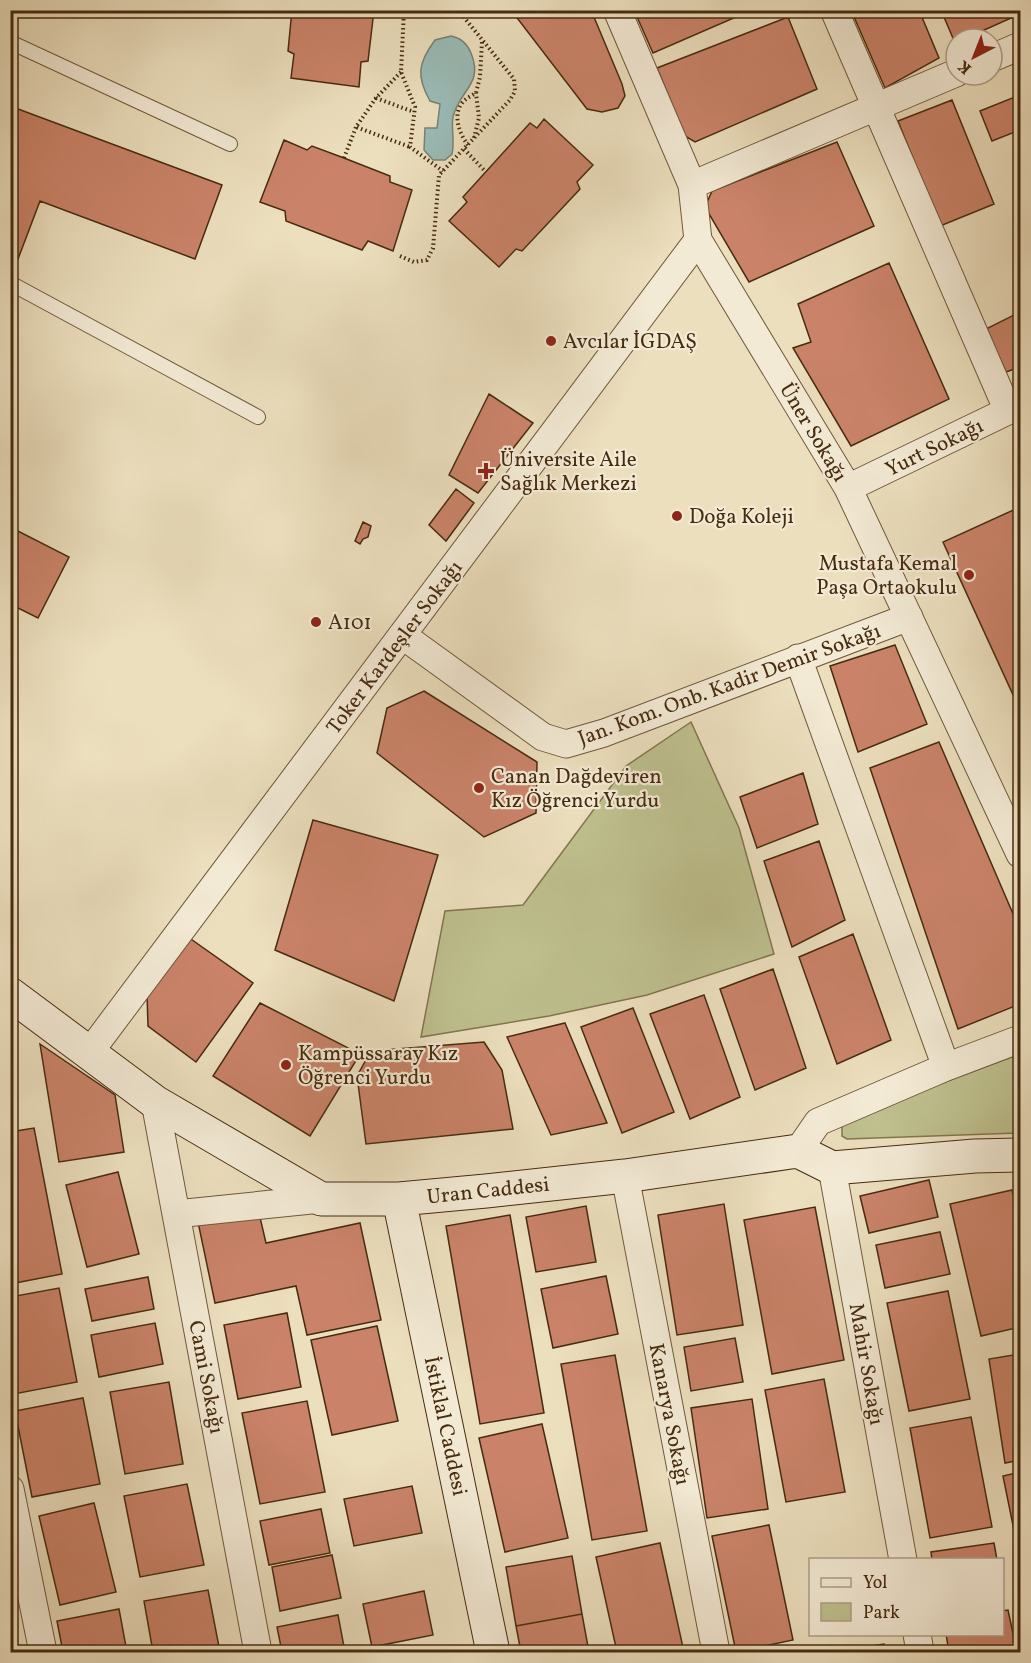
<svg xmlns="http://www.w3.org/2000/svg" width="1031" height="1663" font-family="Vollkorn,serif">
  <style>
    .green { fill: #bec08e; stroke: #82764e; stroke-width: 1.5 }
    .water { fill: #9abcb7; stroke: #798274; stroke-width: 1.5 }
    .building { fill: #ca8369; stroke: #472b0f; stroke-width: 1.5 }
    .lines { fill: none; stroke-linecap: round; stroke-linejoin: round }
    .lane-casing { stroke: #70583b; stroke-width: 16 }
    .street-casing { stroke: #70583b; stroke-width: 29 }
    .secondary-casing { stroke: #472b0f; stroke-width: 35 }
    .path { stroke: #472b0f; stroke-width: 4; stroke-dasharray: 1.5 3; stroke-linecap: butt }
    .lane { stroke: #f3ead5; stroke-width: 14 }
    .street { stroke: #f3ead5; stroke-width: 27 }
    .secondary { stroke: #f3ead5; stroke-width: 33 }
    .poi-dot { fill: #8f2418; stroke: #f3ead5; stroke-width: 2 }
    .labels { text-anchor: middle; stroke-width: 4.5; stroke-linejoin: round; paint-order: stroke }
    .poi-label { font-size: 21px; fill: #472b0f; stroke: #f3ead5; text-anchor: start }
    .street-label { font-size: 21px; fill: #472b0f; stroke: #f3ead5 }
  </style>
  <rect width="100%" height="100%" fill="#ecdfbe"/>
  <filter id="stains"><feTurbulence type="fractalNoise" baseFrequency=".00333" numOctaves="4"/><feColorMatrix values="0 0 0 0 .2 0 0 0 0 .09 0 0 0 0 .02 0 0 0 .5 -.17"/></filter>
  <radialGradient id="worn" r=".72"><stop offset=".6" stop-color="#630" stop-opacity="0"/><stop offset="1" stop-color="#630" stop-opacity=".3"/></radialGradient>
  <path class="green" d="M691 722 739 828 774 954 647 995 549 1016 421 1037 445 911 523 905 626 766Z
    M1020 1054V1133L847 1139 842 1136V1128L847 1119Z"/>
  <path class="water" d="M451 36C461 38 467 43 471 53 484 85 459 90 453 117 451 129 455 141 452 154L445 160H433L424 150 425 128H437L440 104 430 101C416 76 418 63 435 40Z"/>
  <path class="building" d="M292 10H374L368 61 361 62 359 87 291 78 294 54 288 51Z
    M511 10H591L622 84 625 96 618 108 602 112 587 109Z
    M634 10H752L653 53Z
    M851 10H919L939 58 885 88Z
    M941 10H1016L1018 15 964 39H956L955 43Z
    M788 17 817 89 695 142 685 136 657 68Z
    M1020 95V130L992 141 980 111Z
    M952 100 994 204 940 226 898 121Z
    M10 106 222 185 195 259 40 201 18 259 10 256Z
    M544 119 593 165 577 182 580 189 522 251 516 249 499 267 449 221 467 202 463 197 530 123 537 128Z
    M284 140 307 150 312 146 344 158 390 176V182L412 190 393 251 368 241 362 250 286 221 285 211 260 202Z
    M837 142 874 226 749 282 705 207 712 191Z
    M889 263 949 399 851 446 793 348 811 342 798 304Z
    M1020 312V367L1006 372 986 329Z
    M489 394 533 423 478 493 449 475Z
    M456 489 474 503 446 541 429 525Z
    M1020 507V710L943 542Z
    M363 522 371 526 368 537 363 539 360 544 355 541Z
    M10 527 69 557 38 618 10 604Z
    M895 645 927 724 858 752 830 666Z
    M424 691 537 762 536 813 484 837 377 753 387 708Z
    M939 742 1020 930V1004L958 1029 870 768Z
    M803 773 818 824 757 848 740 797Z
    M313 820 438 855 394 1001 275 950Z
    M819 841 845 920 792 947 764 861Z
    M853 934 891 1040 837 1064 799 957Z
    M188 937 253 983 196 1062 148 1026 147 994Z
    M773 969 806 1068 755 1090 720 989Z
    M704 995 740 1097 690 1119 650 1014Z
    M260 1003 360 1054 310 1136 213 1076Z
    M633 1008 674 1112 622 1133 581 1027Z
    M565 1023 607 1123 551 1135 507 1037Z
    M10 1035 16 1071 10 1072Z
    M484 1042 502 1070 513 1129 366 1144 357 1076 371 1051Z
    M40 1044 115 1095 124 1152 59 1162Z
    M34 1128 62 1274 10 1284V1132Z
    M118 1172 139 1254 87 1267 66 1185Z
    M929 1180 938 1217 869 1233 860 1196Z
    M1012 1190 1020 1225V1327L981 1336 950 1204Z
    M724 1204 743 1325 677 1335 658 1215Z
    M586 1206 596 1262 536 1272 526 1217Z
    M815 1207 844 1360 772 1374 744 1220Z
    M258 1209 266 1243 360 1223 381 1320 307 1335 296 1286 215 1303 198 1222Z
    M510 1215 544 1413 480 1424 446 1226Z
    M940 1232 950 1274 885 1288 876 1245Z
    M606 1276 618 1334 553 1348 541 1289Z
    M148 1277 154 1309 92 1321 85 1289Z
    M59 1288 77 1382 14 1394 10 1378V1297Z
    M948 1291 970 1399 909 1411 887 1303Z
    M287 1313 301 1387 238 1399 224 1325Z
    M155 1323 163 1364 99 1377 91 1335Z
    M377 1326 398 1421 332 1435 311 1340Z
    M735 1338 743 1382 691 1391 684 1347Z
    M1020 1354V1460L1005 1463 989 1359Z
    M615 1355 647 1531 592 1540 561 1364Z
    M824 1379 845 1492 786 1502 765 1390Z
    M169 1382 183 1464 125 1474 110 1392Z
    M83 1398 100 1484 32 1497 15 1411Z
    M752 1399 768 1509 707 1518 691 1408Z
    M307 1401 325 1492 260 1504 242 1413Z
    M971 1417 992 1527 930 1538 910 1428Z
    M542 1424 568 1538 505 1552 479 1438Z
    M1020 1472V1560L1003 1476Z
    M187 1484 204 1565 140 1577 124 1496Z
    M412 1486 422 1533 354 1546 344 1499Z
    M94 1503 116 1592 60 1605 39 1516Z
    M321 1509 330 1553 269 1565 260 1521Z
    M769 1525 793 1640 736 1652 712 1536Z
    M660 1543 684 1652H617L596 1557Z
    M994 1543 997 1560H932L931 1552Z
    M332 1555 341 1598 280 1611 272 1567Z
    M572 1556 582 1614 516 1626 506 1567Z
    M208 1590 220 1652H153L144 1601Z
    M424 1591 433 1635 372 1647 363 1604Z
    M119 1609 127 1652H63L57 1621Z
    M1008 1610 1017 1652H949L946 1634H1002V1611Z
    M582 1614 589 1652H521L516 1626Z
    M338 1615 345 1652H282L277 1627Z
    M884 1644 885 1652H832Z"/>
  <g class="lines">
    <defs>
      <path id="lane" d="M10 42 230 144
        M10 283 258 417"/>
      <path id="street" d="M617 10 692 185 698 240 848 488 1020 854
        M834 10 1008 411
        M992 58 1020 46
        M692 185 956 73
        M848 488 1020 405
        M402 635 543 737 566 744 604 733 909 617
        M798 658 946 1067
        M89 1053 698 240
        M155 1102 258 1652
        M798 1151 818 1122 946 1067 1020 1039
        M832 1168 903 1560
        M625 1176 716 1652
        M176 1214 321 1199
        M10 1489 43 1652
        M917 1634 920 1652"/>
      <path id="secondary" d="M10 994 155 1102 321 1199H399L486 1191 625 1176 798 1151 832 1168 975 1156 1020 1155
        M399 1199 493 1652"/>
    </defs>
    <use href="#lane" class="lane-casing"/>
    <use href="#street" class="street-casing"/>
    <use href="#secondary" class="secondary-casing"/>
    <path class="path" d="M404 10 401 72 415 107 410 147 443 171
      M401 72 376 98 414 112
      M376 98 356 127 410 147
      M474 138 479 118 476 93
      M468 145C459 133 452 114 463 102 466 98 473 95 476 93L480 77 482 42
      M464 149 486 172
      M344 158 356 127
      M400 256 414 262 427 260 433 248 439 175 510 100 515 91 514 79 458 10"/>
    <use href="#lane" class="lane"/>
    <use href="#street" class="street"/>
    <use href="#secondary" class="secondary"/>
  </g>
  <g class="poi-dot">
    <circle cx="551" cy="341" r="6"/>
    <path d="M483 462h6v6h6v6h-6v6h-6v-6h-6v-6h6z"/>
    <circle cx="677" cy="516" r="6"/>
    <circle cx="969" cy="575" r="6"/>
    <circle cx="316" cy="622" r="6"/>
    <circle cx="479" cy="788" r="6"/>
    <circle cx="286" cy="1065" r="6"/>
  </g>
  <g class="labels">
    <g class="poi-label">
      <text x="563" y="348">Avcılar İGDAŞ</text>
      <text x="500" y="466">Üniversite Aile<tspan x="500" dy="24">Sağlık Merkezi</tspan></text>
      <text x="689" y="523">Doğa Koleji</text>
      <text x="957" y="570" text-anchor="end">Mustafa Kemal<tspan x="957" dy="24">Paşa Ortaokulu</tspan></text>
      <text x="328" y="629">A101</text>
      <text x="491" y="783">Canan Dağdeviren<tspan x="491" dy="24">Kız Öğrenci Yurdu</tspan></text>
      <text x="298" y="1060">Kampüssaray Kız<tspan x="298" dy="24">Öğrenci Yurdu</tspan></text>
    </g>
    <g class="street-label">
      <text transform="translate(814 432) rotate(59)" y="7">Üner Sokağı</text>
      <text transform="translate(934 447) rotate(-26)" y="7">Yurt Sokağı</text>
      <text transform="translate(394 647) rotate(-53)" y="7">Toker Kardeşler Sokağı</text>
      <text transform="translate(729 684) rotate(-20)" y="7">Jan. Kom. Onb. Kadir Demir Sokağı</text>
      <text transform="translate(488 1190) rotate(-6)" y="7">Uran Caddesi</text>
      <text transform="translate(867 1364) rotate(80)" y="7">Mahir Sokağı</text>
      <text transform="translate(207 1377) rotate(79)" y="7">Cami Sokağı</text>
      <text transform="translate(670 1414) rotate(79)" y="7">Kanarya Sokağı</text>
      <text transform="translate(446 1426) rotate(78)" y="7">İstiklal Caddesi</text>
    </g>
  </g>
  <rect width="1031" height="1663" fill="none" stroke="#ecdfbe" stroke-width="36"/>
  <rect x="12" y="12" width="1007" height="1639" fill="none" stroke="#472b0f" stroke-width="3"/>
  <rect x="18" y="18" width="995" height="1627" fill="none" stroke="#472b0f" stroke-width="1.5"/>
  <rect x="809" y="1558" width="195" height="78" fill="#f3ead5" stroke="#ae9e86" stroke-width="1.5"/>
  <rect x="821" y="1578" width="30" height="9" fill="#f3ead5" stroke="#ae9e86" stroke-width="1.5"/>
  <text x="863" y="1588" font-size="18" fill="#472b0f">Yol</text>
  <rect x="821" y="1603" width="30" height="18" fill="#bec08e" stroke="#ae9e86" stroke-width="1.5"/>
  <text x="863" y="1618" font-size="18" fill="#472b0f">Park</text>
  <g transform="translate(974 57) rotate(222)"><circle r="28" fill="#f3ead5" stroke="#ae9e86" stroke-width="1.5"/>
  <path d="M0-4.5L10 22L0 15L-10 22Z" fill="#8f2418"/>
  <text y="-9" font-size="16" font-weight="bold" text-anchor="middle" fill="#472b0f">K</text>
  </g>
  <rect width="100%" height="100%" filter="url(#stains)"/>
  <rect width="100%" height="100%" fill="url(#worn)"/>
</svg>
